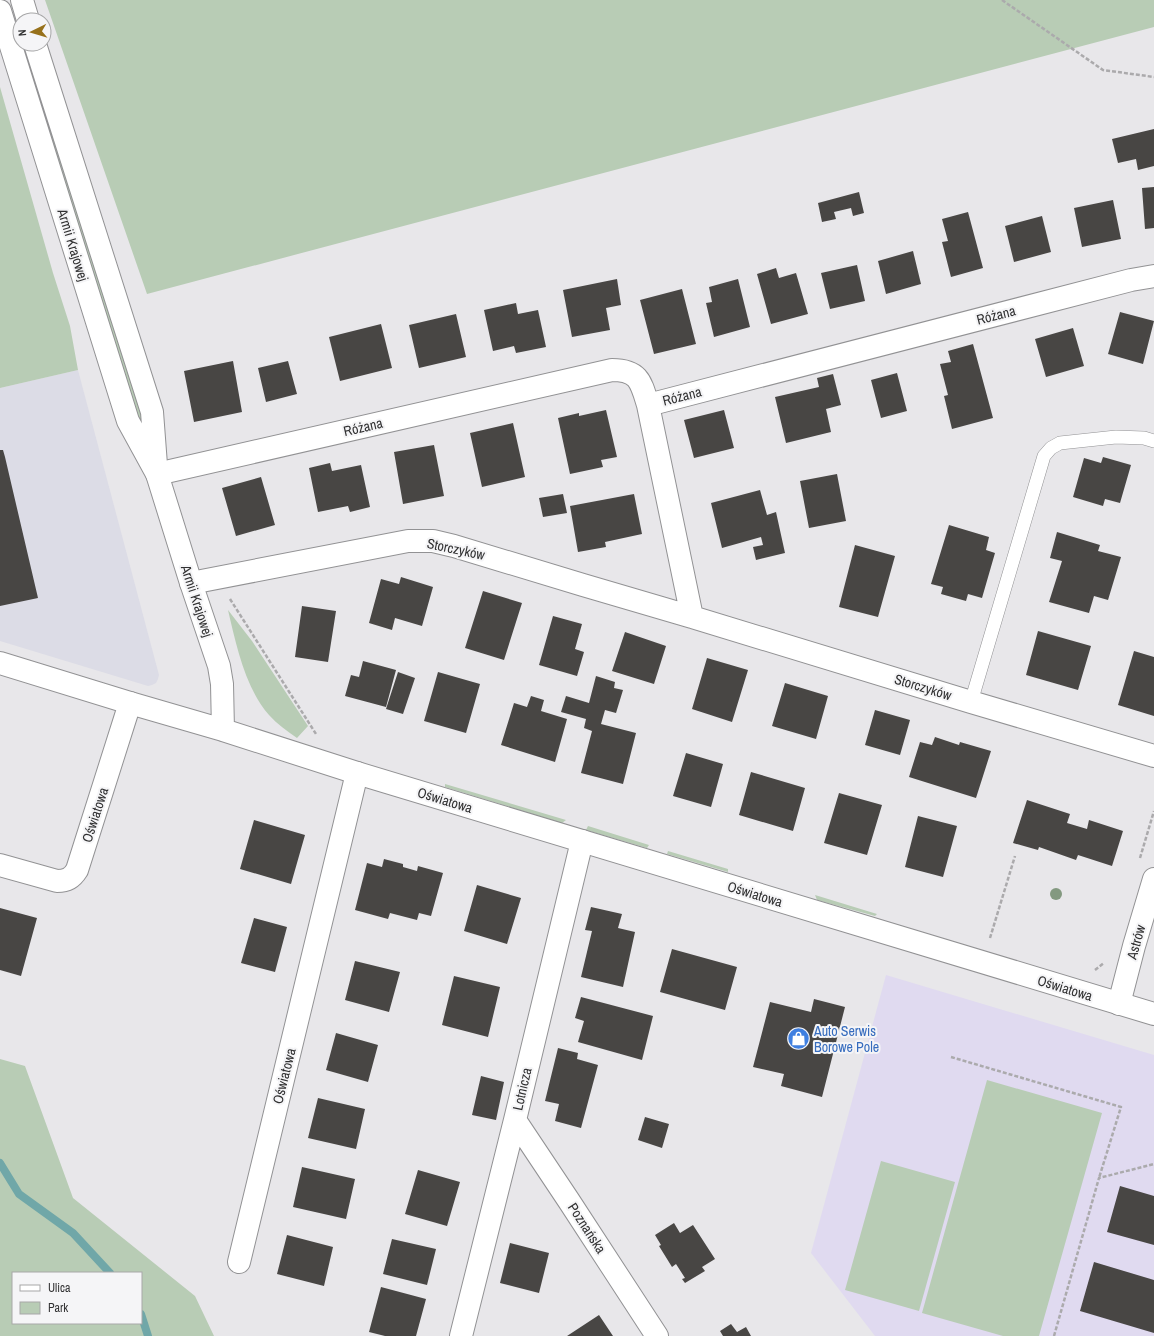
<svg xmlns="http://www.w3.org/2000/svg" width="1154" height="1336" font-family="'Archivo Narrow',sans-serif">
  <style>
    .built { fill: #dcdce6 }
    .education { fill: #e0daf0 }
    .green { fill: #b8ccb5; fill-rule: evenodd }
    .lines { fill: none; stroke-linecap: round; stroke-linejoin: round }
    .stream { stroke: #70a7a8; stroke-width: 8 }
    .building { fill: #484644 }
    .lane-casing { stroke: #929294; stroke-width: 14 }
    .street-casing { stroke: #929294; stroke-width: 24 }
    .secondary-casing { stroke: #929294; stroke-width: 24 }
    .path { stroke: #abaaac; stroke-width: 2.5; stroke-dasharray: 4 2; stroke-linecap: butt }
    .lane { stroke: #fff; stroke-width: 13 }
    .street { stroke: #fff; stroke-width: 22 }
    .secondary { stroke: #fff; stroke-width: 22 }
    .tree { fill: #839980 }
    .labels { text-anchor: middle; stroke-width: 4; stroke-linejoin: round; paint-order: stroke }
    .street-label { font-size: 14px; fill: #313132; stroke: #f5f5f7 }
    .shop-label { font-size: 14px; fill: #366cbe; stroke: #f5f5f7; text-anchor: start }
  </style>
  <rect width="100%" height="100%" fill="#e8e7ea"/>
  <path class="built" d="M78 370 159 675 158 679 156 683 152 685 148 686 0 641V388Z"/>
  <path class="education" d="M886 975 1154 1055V1336H875L811 1253Z"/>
  <path class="green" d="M45 0H1154V27L147 294Z
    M20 44H27L148 427 142 429Z
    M0 87 53 273 70 326 78 370 0 388Z
    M228 610 252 641 308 726 297 738C287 731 277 724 269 715 245 688 236 644 228 610Z
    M445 784 566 820 562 823 445 787Z
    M588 826 649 845 647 848 586 830Z
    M668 851 728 869V872L667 854Z
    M815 895 877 914 875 916 817 900Z
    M0 1059 25 1066 73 1198 195 1296 214 1336H0ZM13 1273H141V1323H13Z
    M987 1080 1102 1113 1039 1336H1003L922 1313Z
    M881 1161 955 1182 919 1311 845 1290Z"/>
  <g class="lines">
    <path class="stream" d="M0 1163 19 1194 73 1233 110 1273
      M141 1314 148 1336"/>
  </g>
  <path class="building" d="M1154 129V166L1138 170 1136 159 1118 163 1112 139Z
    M1154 187V228L1145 229 1142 188Z
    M859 192 864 213 853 216 851 208 834 212 836 219 822 222 818 203Z
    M1113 200 1121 239 1082 247 1074 208Z
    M968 212 983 268 951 277 942 242 948 241 942 219Z
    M1042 216 1051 252 1014 262 1005 226Z
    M913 251 921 284 886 294 878 261Z
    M857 265 865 301 830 309 821 273Z
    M776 268 779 278 796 273 808 314 771 324 757 274Z
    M617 279 621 305 606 308 610 330 572 337 563 290Z
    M738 279 750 327 714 337 706 303 712 302 709 287Z
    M682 289 696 344 654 354 640 300Z
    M516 303 518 314 538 310 546 347 516 353 514 346 493 351 484 310Z
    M1120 312 1154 321 1143 364 1108 354Z
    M456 314 466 357 419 368 409 325Z
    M381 324 392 368 340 381 329 337Z
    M1073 328 1084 366 1046 377 1035 339Z
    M973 344 993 418 952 429 944 396 948 395 940 364 951 362 948 351Z
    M233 361 242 412 194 422 184 371Z
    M288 361 297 394 266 402 258 368Z
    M897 373 907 411 881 418 871 380Z
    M833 374 841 405 826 409 831 432 786 443 775 397 819 387 817 378Z
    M606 410 617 457 601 460 603 467 570 474 558 418 579 413V416Z
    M724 410 734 448 694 458 684 420Z
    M513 423 525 477 482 487 470 433Z
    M434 445 444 496 403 504 394 452Z
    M0 450H3L5 457 38 598 0 606Z
    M1103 457 1131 465 1120 503 1105 499 1103 506 1073 497 1084 458 1101 463Z
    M330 463 332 471 361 465 370 507 350 512 348 506 318 512 309 468Z
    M837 474 846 521 809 528 800 481Z
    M261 477 275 525 236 536 222 488Z
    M760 490 767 515 776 512 785 553 756 560 753 547 763 545 761 537 722 548 711 503Z
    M563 494 567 513 543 517 539 498Z
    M634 494 642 534 605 542 606 547 578 552 570 506Z
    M949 525 989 537 986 550 995 553 982 598 968 594 966 601 941 594 943 587 931 584Z
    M1057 532 1100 545 1098 551 1121 557 1108 600 1094 596 1089 613 1049 602 1062 561 1050 558Z
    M855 545 895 556 878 617 839 607Z
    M401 577 433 587 422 626 395 618 392 630 369 623 381 579 399 584Z
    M483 591 522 603 504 660 465 648Z
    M302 606 336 611 328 662 295 657Z
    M553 616 582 624 575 649 584 652 577 676 539 665Z
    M1038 631 1091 646 1078 690 1026 675Z
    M625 632 666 646 654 684 612 671Z
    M1134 651 1154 657V716L1118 705Z
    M707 658 748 670 732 722 692 709Z
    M363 661 396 670 386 707 345 696 351 675 359 677Z
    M398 672 415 678 403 714 386 709Z
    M438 672 480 684 466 733 424 721Z
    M596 676 615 682 614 688 623 690 616 713 605 710 601 724 636 733 623 784 581 773 592 731 584 728 586 719 561 712 566 696 589 703Z
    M785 683 828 696 816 739 772 726Z
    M531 696 544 700 541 711 567 719 555 762 501 745 514 703 527 707Z
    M875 710 910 720 900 755 865 745Z
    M935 737 959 745 960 742 991 751 976 798 909 777 920 742 932 745Z
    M686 753 723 764 711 807 673 796Z
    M751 772 805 788 793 831 739 815Z
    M839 793 882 805 867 855 824 843Z
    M1027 800 1070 814 1067 823 1087 829 1089 820 1123 831 1112 866 1078 855 1076 860 1039 847 1038 850 1013 843Z
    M918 816 957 826 943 877 905 867Z
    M254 820 305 835 291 884 240 869Z
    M384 859 403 864V867L417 871 418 866 443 873 431 916 419 913 417 920 390 913 388 919 355 910 367 863 382 867Z
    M477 885 521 898 507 944 464 931Z
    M591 907 622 914 618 928 635 932 623 987 581 977 592 931 585 930Z
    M0 908 37 918 21 976 0 970Z
    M254 918 287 927 275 972 241 963Z
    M672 949 737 967 725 1010 660 992Z
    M355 961 400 972 389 1012 345 1000Z
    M454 976 500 987 488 1037 442 1025Z
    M581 997 653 1016 642 1060 578 1042 584 1021 575 1018Z
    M814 999 845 1007 822 1097 781 1086 784 1074 753 1067 770 1002 811 1012Z
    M336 1033 378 1045 368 1082 326 1070Z
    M558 1048 578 1053 577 1059 598 1065 581 1128 555 1121 559 1104 545 1101Z
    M481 1076 504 1082 496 1120 472 1115Z
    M318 1098 365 1109 356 1149 308 1138Z
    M645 1117 669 1124 662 1148 638 1140Z
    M302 1167 355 1179 346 1219 293 1207Z
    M418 1170 460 1182 447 1226 405 1214Z
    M1120 1186 1154 1196V1245L1107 1232Z
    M674 1223 680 1233 693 1225 715 1259 702 1267 705 1271 685 1283 682 1279 685 1278 676 1264 672 1267 659 1246 661 1245 655 1235Z
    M287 1235 333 1247 324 1286 277 1274Z
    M392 1239 436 1249 427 1285 383 1274Z
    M510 1243 549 1253 539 1293 500 1283Z
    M1094 1262 1154 1280V1333L1080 1311Z
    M381 1287 426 1299 416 1336H385L369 1332Z
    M599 1315 613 1336H567Z
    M731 1324 737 1332 746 1327 751 1336H723L720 1331Z"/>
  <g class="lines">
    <defs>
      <path id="lane" d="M971 702 1044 456 1051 448 1060 443 1116 437 1144 438 1154 441"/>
      <path id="street" d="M648 405 692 617
        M157 474 612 370C639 370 641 382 648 405L1131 280 1154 276
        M191 583 408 541H433L454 546 583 585 692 617 971 702 1154 756
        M0 865 57 881C67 881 72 878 77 870L130 703
        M1119 1004 1134 946 1154 879
        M515 1120 569 1201 657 1336
        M239 1262 357 773
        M461 1336 515 1120 582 841"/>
      <path id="secondary" d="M22 0 28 20
        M0 11 128 421 157 474 191 583 219 666 222 684 223 730
        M35 44 152 412 156 465
        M0 663 130 703 223 730 357 773 1154 1014"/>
    </defs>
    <use href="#lane" class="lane-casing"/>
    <use href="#street" class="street-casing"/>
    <use href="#secondary" class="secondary-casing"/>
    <path class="path" d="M1002 0 1103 70 1154 77
      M230 599 316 734
      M1140 858 1154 811
      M990 938 1015 856
      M1095 970 1104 963
      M951 1057 1121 1107 1099 1178
      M1054 1336 1099 1178 1154 1164"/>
    <use href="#lane" class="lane"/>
    <use href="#street" class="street"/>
    <use href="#secondary" class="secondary"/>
  </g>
  <circle class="tree" cx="1056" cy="894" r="6"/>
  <defs>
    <symbol id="shop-disc" viewBox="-11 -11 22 22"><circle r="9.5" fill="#3f7fe0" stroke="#f5f5f7"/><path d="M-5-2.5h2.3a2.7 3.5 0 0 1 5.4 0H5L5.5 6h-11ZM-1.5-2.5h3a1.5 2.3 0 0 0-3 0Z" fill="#fff"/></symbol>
  </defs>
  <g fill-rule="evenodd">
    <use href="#shop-disc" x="786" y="1026" width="25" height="25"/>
  </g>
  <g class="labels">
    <g class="street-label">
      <text transform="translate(73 245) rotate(73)" y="5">Armii Krajowej</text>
      <text transform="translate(996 315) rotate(-14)" y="5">Różana</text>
      <text transform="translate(682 396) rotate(-14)" y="5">Różana</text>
      <text transform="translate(363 427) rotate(-13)" y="5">Różana</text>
      <text transform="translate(456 549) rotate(12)" y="5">Storczyków</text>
      <text transform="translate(197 601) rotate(72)" y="5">Armii Krajowej</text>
      <text transform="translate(923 687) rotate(17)" y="5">Storczyków</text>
      <text transform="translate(445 800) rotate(17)" y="5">Oświatowa</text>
      <text transform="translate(95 815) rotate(-72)" y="5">Oświatowa</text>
      <text transform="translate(755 894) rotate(17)" y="5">Oświatowa</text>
      <text transform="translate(1136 942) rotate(-74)" y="5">Astrów</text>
      <text transform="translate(1065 988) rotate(17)" y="5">Oświatowa</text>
      <text transform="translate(284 1076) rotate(-76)" y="5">Oświatowa</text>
      <text transform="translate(522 1089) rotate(-77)" y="5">Lotnicza</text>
      <text transform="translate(587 1228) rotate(57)" y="5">Poznańska</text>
    </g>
    <g class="shop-label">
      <text x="814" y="1036">Auto Serwis<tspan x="814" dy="16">Borowe Pole</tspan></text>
    </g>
  </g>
  <rect x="12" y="1272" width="130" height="52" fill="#f5f5f7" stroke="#a7a7a8"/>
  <rect x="20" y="1285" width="20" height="6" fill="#ffffff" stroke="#a7a7a8"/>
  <text x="48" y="1292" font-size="12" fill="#313132">Ulica</text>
  <rect x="20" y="1302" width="20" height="12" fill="#b8ccb5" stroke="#a7a7a8"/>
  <text x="48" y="1312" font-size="12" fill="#313132">Park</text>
  <g transform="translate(32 32) rotate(265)"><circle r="19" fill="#f5f5f7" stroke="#a7a7a8"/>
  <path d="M0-3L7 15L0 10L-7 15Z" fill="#97711b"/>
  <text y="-6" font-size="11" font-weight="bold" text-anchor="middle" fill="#313132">N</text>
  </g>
</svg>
